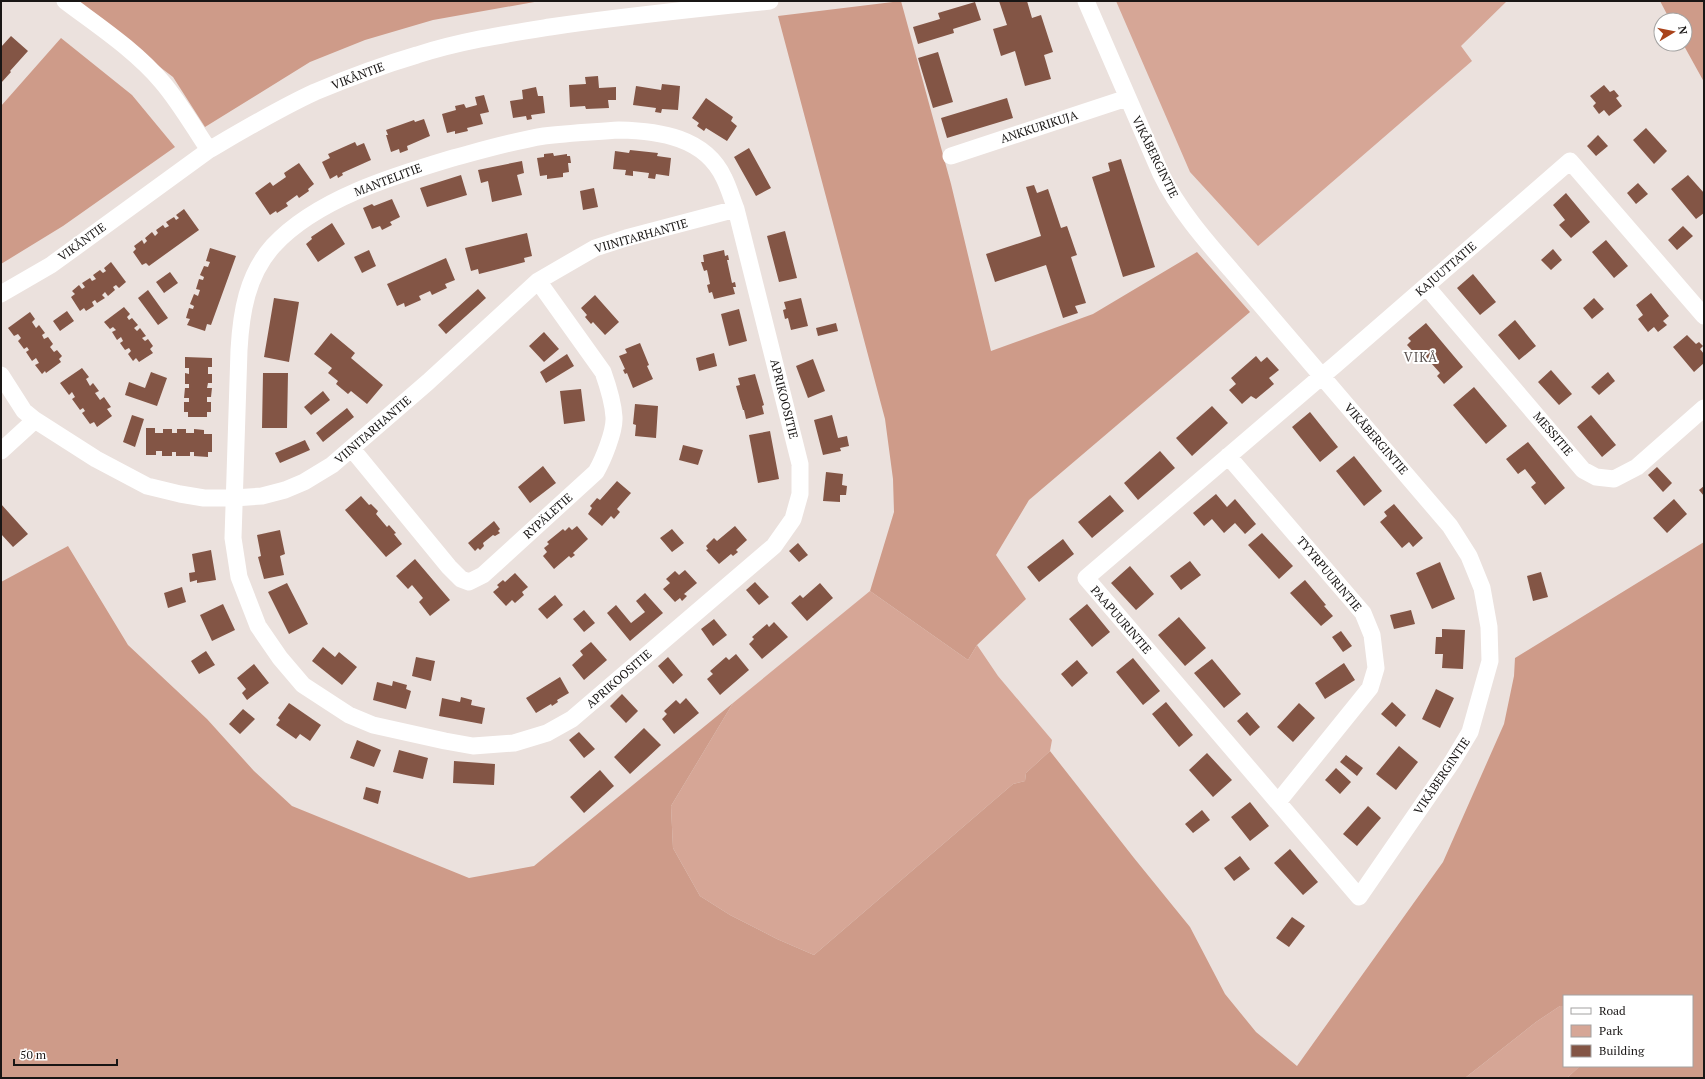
<svg xmlns="http://www.w3.org/2000/svg" width="1705" height="1079" font-family="'PT Serif',serif">
  <style>
    .green { fill: #d6a696 }
    .forest { fill: #ce9b89 }
    .building { fill: #835545 }
    .lines { fill: none; stroke-linecap: round; stroke-linejoin: round }
    .minor { stroke: #fff; stroke-width: 17 }
    .labels { text-anchor: middle; stroke-width: 4; stroke-linejoin: round; paint-order: stroke }
    .street-label { font-size: 12px; fill: #191615; stroke: #fff }
    .neighbourhood-label { font-size: 13px; letter-spacing: 1px; fill: #5a524f; stroke: #fff }
  </style>
  <rect width="100%" height="100%" fill="#ebe1dd"/>
  <path class="green" d="M1116 1H1507L1461 46 1472 61 1258 246 1190 172Z
    M870 591 968 660 977 645 998 676 1052 740 1050 751 1026 773 1025 781 1013 784 814 955 777 939 730 915 700 896 673 848 671 806 733 703Z
    M1560 1006H1564V1066H1580L1567 1078H1465L1536 1022Z"/>
  <path class="forest" d="M73 1H540L433 20 365 40 310 62 205 127 173 77Z
    M901 1 951 184 991 351 1093 314 1197 252 1250 312 1029 500 996 555 1026 599 977 645 968 660 870 591 894 512 893 479 885 419 778 16Z
    M1660 1H1704V82L1683 44H1685V20H1670Z
    M61 38 132 95 175 147 63 226 1 264V106Z
    M1704 542V1078H1567L1580 1066H1692V996H1564V1006H1560L1536 1022 1465 1078H1V582L68 546 128 645 207 719 254 771 292 806 469 878 534 866 733 703 671 806 673 848 700 896 730 915 777 939 814 955 1013 784 1025 781 1026 773 1050 751 1134 858 1190 927 1225 994 1256 1032 1297 1066 1443 862 1504 724 1514 676 1515 658Z"/>
  <path class="building" d="M999 1H1027L1032 18 1041 15 1053 52 1044 55 1051 79 1025 86 1015 51 1001 56 993 29 1007 25Z
    M975 2 981 20 953 29 954 33 918 44 913 27 940 19 938 13Z
    M11 36 28 51 10 71 11 72 1 83V47Z
    M938 52 953 102 933 108 918 58Z
    M598 76 599 88 616 87V100H608L609 108 586 109 585 106 570 107 569 85 586 84 585 77Z
    M662 84 680 86 678 110 662 109 661 113 655 112 656 108 633 105 636 86 661 90Z
    M1604 85 1610 92 1614 90 1619 96 1616 98 1622 106 1609 116 1604 110 1599 114 1593 106 1596 103 1590 96Z
    M536 87 538 96H543L545 113 531 115 532 119 527 120 526 116 513 118 510 101 523 99 522 90Z
    M484 95 489 112 480 114 483 124 467 128 468 131 455 134V131L447 133 442 114 456 110 455 106 464 104 466 108 477 105 475 97Z
    M706 98 733 117 731 121 737 126 727 141 706 128 704 131 697 126 699 123 692 118Z
    M1007 98 1013 118 947 138 941 118Z
    M424 119 430 136 407 146 408 150 400 153 399 149 391 152 386 135H388L386 130 414 120 415 122Z
    M1646 128 1667 151 1654 164 1633 140Z
    M1598 135 1608 146 1596 156 1587 146Z
    M355 142 357 146 364 143 371 160 342 173 343 175 338 178 337 175 330 179 322 162 330 158 328 154Z
    M749 148 771 188 756 196 734 157Z
    M630 150 658 153 657 156 671 158 669 176 656 174 655 179 648 178 649 173 633 171V176L625 175 626 170 613 169 615 151 629 153Z
    M553 153 554 156 567 154V156H570L571 163H568L569 172 563 173V177L547 179V175L540 176 537 158 544 157V154Z
    M1121 159 1155 267 1123 277 1092 177 1110 171 1108 163Z
    M522 161 524 173 517 175 522 195 492 202 488 181 481 183 478 170Z
    M299 163 314 184 308 189 309 191 299 198 297 195 286 203 288 206 277 213 276 211 270 215 255 193 270 182 273 186 286 177 284 173Z
    M461 175 467 195 427 207 420 188Z
    M1688 175 1704 193V213L1696 219 1671 189Z
    M1638 183 1648 194 1636 204 1627 193Z
    M1034 185 1037 193 1048 189 1061 228 1067 226 1077 255 1071 257 1086 303 1075 306 1078 313 1063 318 1046 265 995 282 986 254 1041 236 1026 187Z
    M594 188 598 207 583 210 580 191Z
    M1566 193 1590 222 1571 238 1559 225 1565 220 1553 205Z
    M392 199 400 217 390 222 392 225 382 230 380 226 372 229 363 208 372 204 374 206Z
    M184 209 199 230 149 266 146 263 142 265 133 252 136 249 134 246 142 240 144 244 147 241 145 238 152 232 155 236 158 233 156 230 163 225 165 228 169 226 166 222 174 217 176 220 179 218 176 215Z
    M332 223 345 244 318 262 306 244 312 239 311 237Z
    M1683 226 1693 236 1677 250 1668 240Z
    M785 231 797 278 779 282 767 236Z
    M527 233 532 256 524 258 525 262 479 274 478 269 471 271 465 248Z
    M1606 240 1628 266 1614 278 1592 252Z
    M210 248 236 256 211 325 207 324 205 331 187 325 190 319 186 318 189 308 193 309 194 306 190 304 194 294 198 296 200 290 196 289 199 279 203 280 204 277 200 275 204 266 208 267 210 262 206 261Z
    M1553 249 1562 260 1551 270 1541 260Z
    M369 250 376 266 362 273 354 257Z
    M724 250 725 256 728 255 729 260H727L732 283 735 282 736 287H733L735 294 714 299 712 292 709 293 707 285 710 284 707 270 704 271 701 262H704L703 255Z
    M446 258 455 280 445 284 447 288 432 295 430 291 419 296 421 300 405 307 404 303 397 306 387 284Z
    M111 262 126 282 119 288 116 285 113 287 115 290 108 296 105 292 102 295 105 298 97 303 95 300 92 302 94 306 86 311 84 308 80 311 71 297 75 294 72 291 79 285 82 289 85 287 82 283 90 278 92 281 96 279 93 275 100 270 103 273 106 271 104 268Z
    M170 272 178 283 164 293 156 282Z
    M1473 274 1496 302 1480 315 1457 288Z
    M478 289 486 298 446 334 438 325Z
    M148 290 168 318 158 325 138 298Z
    M1651 293 1669 316 1663 321 1667 325 1658 332 1654 327 1648 332 1638 319 1643 315 1636 305Z
    M595 295 619 322 605 335 593 322 591 324 585 317 587 315 581 308Z
    M274 298 299 302 289 362 264 357Z
    M801 298 808 326 791 330 788 318 785 319 783 310 786 309 784 302Z
    M1594 298 1604 309 1592 319 1583 308Z
    M124 307 130 314 127 317 129 320 132 318 138 325 134 328 137 331 140 328 146 336 142 338 145 341 148 339 153 346 150 349 153 353 139 362 136 358 133 361 128 354 131 351 129 348 125 350 120 343 123 341 121 337 117 340 112 332 116 330 113 327 110 329 104 322Z
    M739 309 747 341 729 346 721 314Z
    M67 311 74 321 60 331 53 321Z
    M30 312 35 319 32 322 36 328 39 325 45 333 42 335 44 339 48 337 53 344 50 347 54 352 57 350 62 356 59 359 61 362 46 373 45 371 42 374 35 365 39 363 36 358 32 361 26 352 29 350 27 347 24 349 18 341 21 338 18 334 14 336 8 328Z
    M1515 320 1536 346 1519 360 1498 335Z
    M836 323 838 331 818 336 816 328Z
    M1426 323 1463 367 1444 384 1437 376 1440 373 1423 354 1419 358 1407 345 1411 341 1408 338Z
    M544 332 559 349 544 362 529 346Z
    M331 333 355 353 351 358 383 385 367 404 351 391 348 394 336 384 338 381 328 373 332 368 314 354Z
    M1687 335 1696 344 1699 342 1703 346 1700 349 1704 354V363L1694 372 1673 347Z
    M640 343 649 365 647 366 653 379 633 388 627 373 625 374 623 370 625 369 619 356 627 353 625 349Z
    M714 353 717 366 699 371 696 358Z
    M567 354 574 366 546 383 540 372Z
    M1256 356 1261 362 1267 357 1279 370 1269 378 1274 384 1256 399 1251 396 1242 404 1229 390 1236 384 1231 378Z
    M185 357 212 358V367H208V374H212V383H208L207 388H212L211 397H207V402H211V412H207V417H188V412H184V402H189V398H184L185 388H189V384H185V373L189 374V368H185Z
    M813 359 825 391 808 398 796 366Z
    M82 368 89 377 86 379 90 386 93 383 99 391 95 393 100 400 104 397 111 407 107 409 112 416 97 427 94 422 90 424 82 413 85 411 83 408 80 410 72 399 75 397 72 392 69 395 60 383Z
    M1551 370 1572 394 1559 405 1538 382Z
    M151 372 167 378 157 406 125 395 129 382 145 388Z
    M1608 372 1615 381 1599 395 1591 387Z
    M263 373H288L287 428H262Z
    M755 374 764 405 762 406 764 414 746 419 744 410H743L736 386 740 385 738 378Z
    M1474 387 1507 426 1486 444 1453 405Z
    M581 389 585 421 564 424 560 391Z
    M323 391 330 400 311 415 304 407Z
    M635 404 658 406 656 438 635 436 636 425 633 424Z
    M1212 406 1228 423 1192 456 1176 438Z
    M347 408 354 417 323 442 316 433Z
    M1310 412 1338 447 1320 462 1292 427Z
    M132 415 144 419 135 447 123 442Z
    M832 415 838 438 847 436 849 446 840 448 841 451 823 455 814 420Z
    M1591 415 1616 445 1602 457 1577 427Z
    M146 428H155V433H163V429H172V433H177V429H186V433H194V429L204 430V434H212V452H208V457L194 456V452H190V456H176V452H172V456H162V451H156V455H146Z
    M770 431 779 479 758 483 749 435Z
    M305 440 310 450 280 463 275 453Z
    M1528 442 1565 488 1545 505 1531 487 1536 483 1525 469 1518 474 1506 459Z
    M683 445 703 450 698 465 679 460Z
    M1160 451 1175 468 1138 500 1124 483Z
    M1354 456 1382 491 1364 506 1336 471Z
    M543 466 556 483 530 503 518 487Z
    M1657 467 1672 483 1663 492 1648 475Z
    M826 472 843 474 842 485 847 486 846 495H840V502L823 501Z
    M617 481 631 493 617 509 620 512 614 519 611 516 602 526 588 514 592 508 590 506 597 498 600 500Z
    M1704 486V496L1699 490Z
    M1216 494 1227 507 1235 499 1256 524 1245 534 1235 523 1224 533 1212 519 1204 526 1193 513Z
    M1110 495 1124 511 1092 538 1078 522Z
    M361 496 369 505 371 504 378 511 376 514 387 527 389 525 396 533 394 534 402 544 386 557 345 510Z
    M1674 499 1687 514 1667 533 1653 518Z
    M1 504 28 534 13 547 1 534Z
    M1394 504 1423 538 1413 547 1409 542 1402 548 1380 522 1387 516 1384 512Z
    M494 521 500 529 498 531 500 533 495 536 493 535 483 543 484 546 480 550 478 548 475 551 468 543Z
    M577 526 588 539 573 553 575 555 571 558 569 556 554 569 543 556 547 552 544 548 549 544 547 542 563 529 565 531 569 527 572 530Z
    M735 526 747 540 736 550 738 552 733 556 731 554 719 564 706 550 708 549 706 546 714 538 717 541Z
    M672 529 684 543 672 552 660 538Z
    M280 530 285 554 280 556 284 575 264 579 258 557 261 556 257 535Z
    M1262 533 1293 566 1279 579 1248 545Z
    M1063 539 1074 554 1039 582 1027 567Z
    M798 543 808 555 799 562 789 551Z
    M211 550 216 580 197 583V580L190 582 189 573 195 572 192 554Z
    M415 559 450 600 430 616 419 602 423 598 412 585 408 589 396 576Z
    M1190 561 1201 575 1181 590 1170 576Z
    M1440 562 1455 599 1432 609 1416 573Z
    M1130 566 1154 594 1136 610 1111 583Z
    M685 570 697 583 684 594 687 596 682 601 680 598 675 602 663 589 670 583 666 579 675 571 679 575Z
    M1541 572 1548 597 1533 601 1527 576Z
    M515 573 528 587 522 592 524 595 515 603 512 600 506 606 493 592 499 587 497 585 503 580 505 582Z
    M1305 580 1326 605 1324 606 1333 616 1321 626 1290 593Z
    M755 582 769 597 759 605 746 590Z
    M287 583 308 624 289 634 268 592Z
    M820 583 833 598 807 621 791 603 800 595 803 598Z
    M182 587 186 602 168 608 164 593Z
    M645 593 663 613 630 641 607 613 616 605 631 623 645 612 636 601Z
    M555 595 563 605 547 619 538 609Z
    M223 604 235 630 212 641 200 615Z
    M1087 604 1110 632 1092 647 1069 619Z
    M584 610 595 623 584 632 573 619Z
    M1411 610 1415 624 1394 629 1390 615Z
    M1179 617 1206 648 1185 666 1158 635Z
    M714 619 727 635 713 646 701 629Z
    M774 622 788 637 762 659 749 644 754 639 752 637 767 624 769 627Z
    M1442 629 1465 630 1463 669 1442 668 1443 654H1435L1436 637H1442Z
    M1341 631 1352 646 1343 652 1332 637Z
    M591 642 607 660 584 680 572 665 583 655 580 651Z
    M323 647 335 657 339 652 357 667 342 685 312 661Z
    M206 651 215 665 199 674 191 661Z
    M736 654 749 670 720 695 707 679 713 674 710 671 726 657 729 660Z
    M416 657 435 661 431 681 412 676Z
    M668 657 683 675 673 684 658 666Z
    M1133 658 1160 691 1143 705 1116 672Z
    M1212 659 1241 694 1224 708 1194 673Z
    M1077 660 1088 673 1072 687 1061 674Z
    M1344 663 1355 680 1325 699 1315 683Z
    M254 664 269 683 247 700 242 693 246 689 237 678Z
    M560 677 569 693 557 700 558 702 552 706 551 704 536 713 526 698Z
    M393 681 407 685 406 689 411 691 406 709 373 700 377 682 392 686Z
    M1436 689 1454 698 1440 728 1422 719Z
    M622 694 638 711 626 723 610 706Z
    M461 697 472 700 471 705 485 708 482 724 439 716 442 698 460 702Z
    M686 698 699 713 674 734 662 719 667 714 664 711 676 700 680 704Z
    M1166 702 1193 735 1179 747 1152 714Z
    M1392 702 1406 715 1396 727 1381 714Z
    M289 703 321 725 310 741 300 734 296 739 276 725 280 720 278 718Z
    M1299 703 1315 718 1293 742 1277 727Z
    M243 709 255 719 240 734 229 724Z
    M1247 712 1260 727 1250 736 1237 721Z
    M644 728 661 745 630 774 614 757Z
    M579 732 595 749 584 758 569 740Z
    M357 740 381 750 374 767 350 758Z
    M1399 746 1418 762 1396 790 1376 774Z
    M399 750 428 758 423 779 393 772Z
    M1207 753 1232 780 1213 797 1189 770Z
    M1346 755 1363 768 1357 776 1340 762Z
    M454 761 495 764 494 785 453 783Z
    M1336 768 1351 782 1340 794 1325 780Z
    M600 770 614 786 584 813 570 797Z
    M366 787 381 791 378 804 363 799Z
    M1250 802 1269 826 1250 841 1231 817Z
    M1368 806 1381 818 1357 846 1343 834Z
    M1202 810 1210 820 1193 833 1185 824Z
    M1290 849 1318 882 1303 895 1274 863Z
    M1240 856 1250 869 1234 881 1224 868Z
    M1292 917 1305 926 1289 947 1276 938Z"/>
  <g class="lines">
    <path class="minor" d="M65 1C98 26 135 50 162 82 180 103 194 128 209 150
      M1086 1 1161 174C1178 209 1205 240 1231 270L1450 526 1469 556 1482 588 1489 627 1490 661 1470 732 1452 762 1359 897 1086 578 1322 376 1334 366 1570 161 1704 316
      M619 130C659 131 705 137 724 178 729 188 732 199 736 209L800 464V494L793 519 774 546 572 719 547 733 514 743 473 746 445 741 373 725 349 715 303 685 280 658 258 626 239 577 233 538 239 350C241 313 247 275 273 246 316 199 393 176 453 158 483 150 513 141 544 136 569 133 594 132 619 130Z
      M951 156 1127 98
      M1426 286 1583 470 1596 477 1614 479 1637 467 1704 408
      M1 294 51 265 209 150C243 130 278 109 315 92 348 78 383 65 417 55 460 41 506 34 550 27 623 16 696 9 770 1
      M1 375 24 411 35 420 96 459 147 486 180 494 204 498H234L262 496 285 490 304 482 332 465 428 382 538 281 595 248 626 238 736 209
      M352 449 449 567 461 579 469 582 483 575 596 472C603 460 615 431 614 417 613 401 608 386 603 372L538 281
      M1 451 35 420
      M1228 456 1363 613 1372 635 1376 668 1370 688 1278 802"/>
  </g>
  <g class="labels">
    <g class="street-label">
      <text transform="translate(358 76) rotate(-21)" y="4">VIKÅNTIE</text>
      <text transform="translate(1039 127) rotate(-18)" y="4">ANKKURIKUJA</text>
      <text transform="translate(1155 157) rotate(64)" y="4">VIKÅBERGINTIE</text>
      <text transform="translate(388 180) rotate(-21)" y="4">MANTELITIE</text>
      <text transform="translate(641 236) rotate(-16)" y="4">VIINITARHANTIE</text>
      <text transform="translate(82 242) rotate(-36)" y="4">VIKÅNTIE</text>
      <text transform="translate(1446 269) rotate(-41)" y="4">KAJUUTTATIE</text>
      <text transform="translate(784 399) rotate(76)" y="4">APRIKOOSITIE</text>
      <text transform="translate(373 430) rotate(-41)" y="4">VIINITARHANTIE</text>
      <text transform="translate(1553 434) rotate(49)" y="4">MESSITIE</text>
      <text transform="translate(1376 439) rotate(49)" y="4">VIKÅBERGINTIE</text>
      <text transform="translate(548 516) rotate(-42)" y="4">RYPÄLETIE</text>
      <text transform="translate(1329 574) rotate(50)" y="4">TYYRPUURINTIE</text>
      <text transform="translate(1121 620) rotate(49)" y="4">PAAPUURINTIE</text>
      <text transform="translate(619 679) rotate(-41)" y="4">APRIKOOSITIE</text>
      <text transform="translate(1442 776) rotate(-56)" y="4">VIKÅBERGINTIE</text>
    </g>
    <g class="neighbourhood-label">
      <text x="1421" y="362">VIKÅ</text>
    </g>
  </g>
  <rect width="1705" height="1079" fill="none" stroke="#191615" stroke-width="4"/>
  <rect x="1563" y="995" width="130" height="72" fill="#ffffff" stroke="#a3a2a1"/>
  <rect x="1571" y="1008" width="20" height="6" fill="#ffffff" stroke="#a3a2a1"/>
  <text x="1599" y="1015" font-size="12" fill="#191615">Road</text>
  <rect x="1571" y="1025" width="20" height="12" fill="#d6a696" stroke="#a3a2a1"/>
  <text x="1599" y="1035" font-size="12" fill="#191615">Park</text>
  <rect x="1571" y="1045" width="20" height="12" fill="#835545" stroke="#a3a2a1"/>
  <text x="1599" y="1055" font-size="12" fill="#191615">Building</text>
  <g transform="translate(1673 32) rotate(80)"><circle r="19" fill="#ffffff" stroke="#a3a2a1"/>
  <path d="M0-3L7 15L0 10L-7 15Z" fill="#a9431b"/>
  <text y="-6" font-size="11" font-weight="bold" text-anchor="middle" fill="#191615">N</text>
  </g>
  <path d="M14 1059v6h103v-6" fill="none" stroke="#191615" stroke-width="2"/>
  <text x="20" y="1059" font-size="12" fill="#191615" stroke="#ffffff" stroke-width="3" paint-order="stroke">50 m</text>
</svg>
